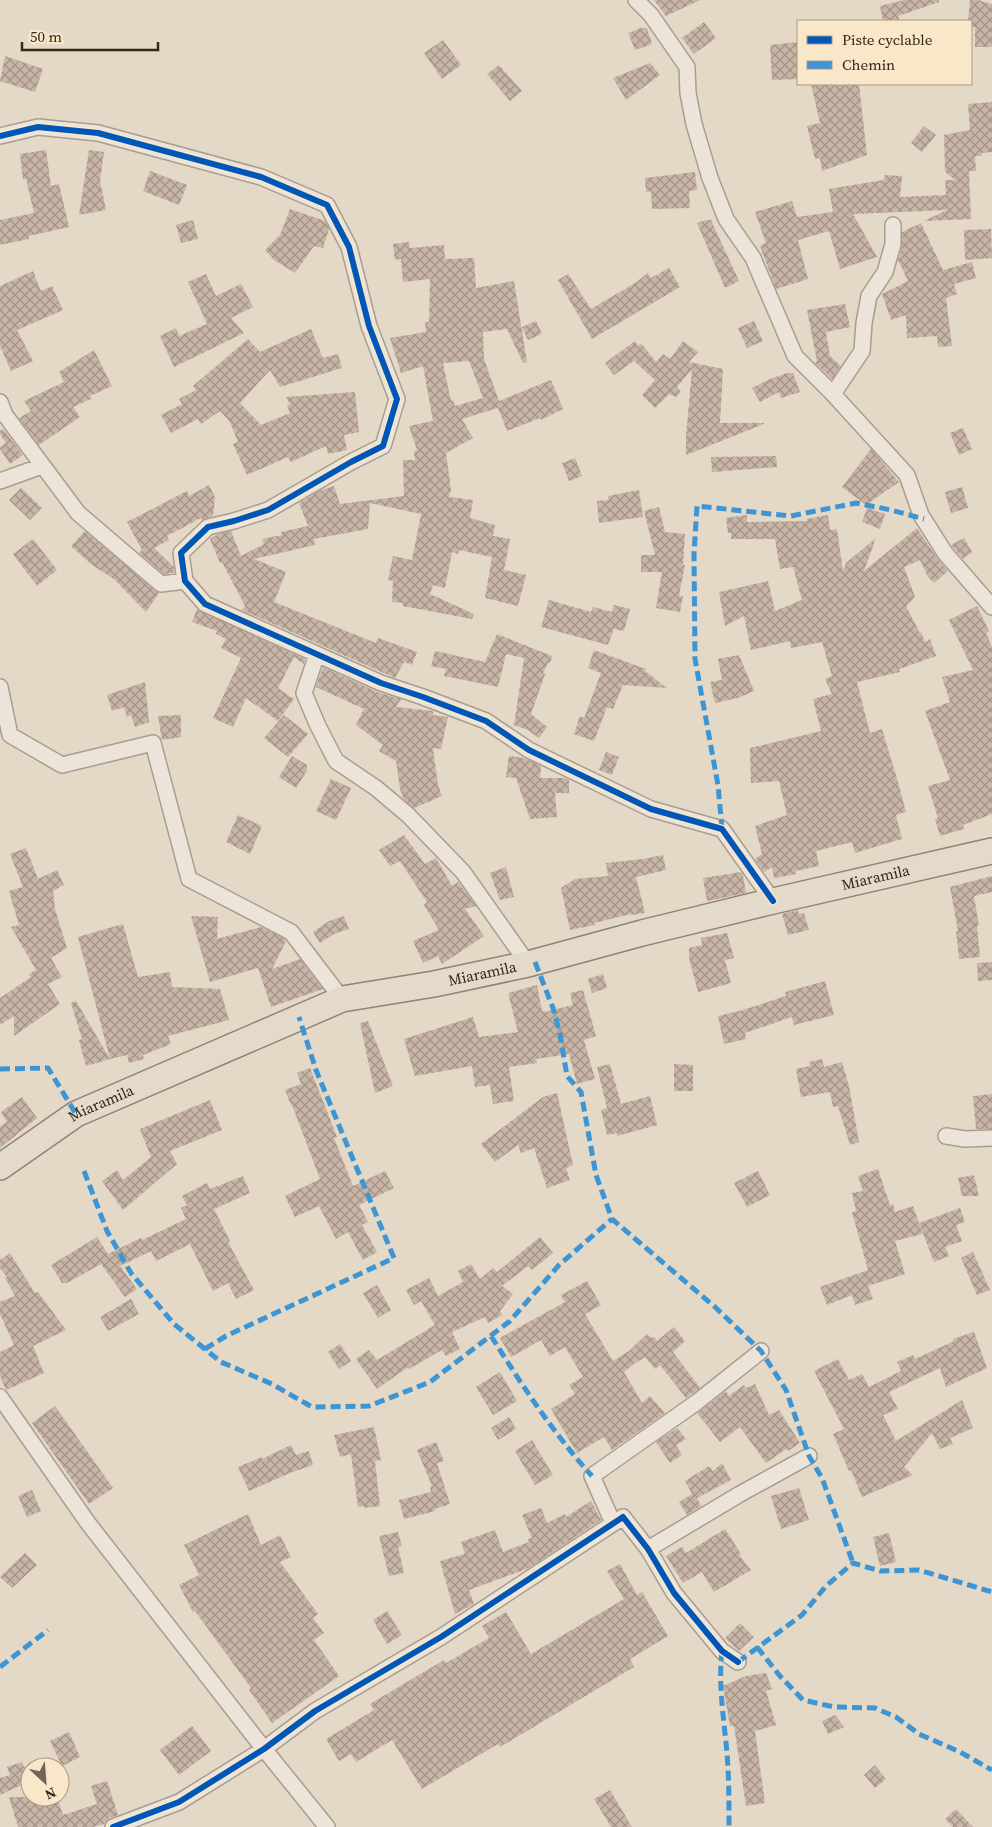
<svg xmlns="http://www.w3.org/2000/svg" width="992" height="1827" font-family="'Source Serif 4',serif">
  <style>
    .building { fill: url(#building-cross-hatch); fill-rule: evenodd }
    .lines { fill: none; stroke-linecap: round; stroke-linejoin: round }
    .minor-casing { stroke: #a89d91; stroke-width: 18 }
    .primary-casing { stroke: #8e8377; stroke-width: 28 }
    .minor { stroke: #ece4d9; stroke-width: 15 }
    .primary { stroke: #e4dac9; stroke-width: 25 }
    .quiet { stroke: #3e95d4; stroke-width: 5; stroke-dasharray: 10 5; stroke-linecap: butt }
    .cycleway-casing { stroke: #f8e7c9; stroke-width: 9 }
    .cycleway { stroke: #0057b8; stroke-width: 6 }
    .labels { text-anchor: middle; stroke-width: 4; stroke-linejoin: round; paint-order: stroke }
    .street-label { font-size: 15px; fill: #362519; stroke: #f8e7c9 }
  </style>
  <defs>
    <pattern id="building-cross-hatch" width="8" height="8" patternUnits="userSpaceOnUse" patternTransform="scale(1.25)"><rect width="8" height="8" fill="#c8b5a7"/><path d="M0 0l8 8M0 8l8-8" fill="none" stroke="#a39387"/></pattern>
  </defs>
  <rect width="100%" height="100%" fill="#e4d8c6"/>
  <path class="building" d="M654 0H700L666 16Z
    M904 0H939V2L898 16 900 21H883L880 6Z
    M970 0H978L992 4V47H975V27H971V21H968Z
    M704 22 716 38 694 54 682 38Z
    M641 28H647L652 44 635 50 628 33Z
    M443 40 461 65 442 79 424 53Z
    M798 42V79L772 80 770 45Z
    M5 56 43 69 35 92 0 81Z
    M650 63 660 75 626 100 613 78Z
    M499 65 522 91 510 101 487 74Z
    M811 84H859L867 155 822 171 820 158 815 159 807 126 820 123Z
    M992 102V152L982 153V156H975L976 171H969L971 219 924 221 947 210 853 214 877 257 840 269 829 231 798 240 808 279 776 289 760 246 766 243 755 212 792 201 797 217 833 212 829 189 884 180 885 175 902 176 900 197 946 195 945 180H955L945 172 944 135 970 130 968 104Z
    M924 126 936 135 922 152 911 143Z
    M46 150 51 186 59 184 69 227 29 236V239L0 245V220L34 213 26 179 23 180 20 154Z
    M89 150 104 152 100 181 106 210 79 215Z
    M150 171 187 185 179 205 143 191Z
    M695 172 697 190 689 191 690 208 652 209 651 191 646 192 645 178Z
    M290 209 325 221 329 229 323 248 314 246 295 273 274 260 265 250 280 235Z
    M193 220 198 239 181 243 176 225Z
    M706 220H711L739 281 725 288 697 223Z
    M921 223 943 270 972 262 976 278 954 284 957 294 946 298 952 346 938 347 937 336 907 338 906 315 891 320 882 294 908 281 898 260 902 246V232Z
    M991 229 992 258 965 260 964 230Z
    M409 242 410 248 444 245 445 259 474 258 476 288 514 281 527 362 523 363 507 329 483 332 484 359 499 401 551 380 563 409 541 420 540 418 507 431 498 408 462 419 473 438 446 453 451 490 449 497 473 500 470 518 495 525 493 536 510 539 504 570 526 575 518 606 485 598 492 557 459 550 458 554 452 552 445 588 433 585 430 594 474 614 472 619 403 606V603L392 602 393 581 388 580 393 556 412 560 421 514 370 503 368 529 314 539 315 545 254 559 286 572 274 602 376 643 378 638 417 652 412 665 404 662 395 678 242 610 245 606 222 562 220 563 210 539 218 534 231 531 241 556 264 544 262 539 282 535 281 532 308 526 299 503 321 490 334 486 340 504 404 496 403 460H415L414 451 417 450 409 426 433 421 423 366 401 373 390 338 426 332 425 322H429L430 279 403 282 401 259 395 260 393 244ZM469 361 483 398 455 406 453 400 451 401 443 363Z
    M669 268 680 287 592 339 558 280 568 274 591 309 635 283 648 273 651 278Z
    M33 271 41 291 52 286 63 310 17 330 33 361 11 371 0 346V286Z
    M206 274 216 296 241 284 253 307 231 318 244 333 174 367 160 336 176 328 179 336 207 324 188 282Z
    M845 304 850 327 826 332 830 356 841 366 832 379 815 363 817 361 807 310Z
    M536 321 542 334 528 340 522 327Z
    M754 321 763 341 747 348 738 328Z
    M311 329 323 358 338 354 342 368 280 387 270 370 240 403 261 425 290 413 287 405 290 404 286 397 355 392 359 432 344 435 347 450 328 454 326 446 291 462 288 457 247 475 233 444 238 442 230 422 220 411 201 424 198 419 171 433 161 415 182 404 179 399 196 390 193 386 248 339 260 352Z
    M635 341 638 346 641 343 656 362 663 354 670 359 683 341 698 352 689 362 723 369 720 423H764V424L686 455V437L692 369 677 387 681 392 676 397 669 394 655 408 642 395 655 380 634 361 614 375 605 363Z
    M94 350 112 386 90 396 91 399 73 407 80 417 39 445 19 418 31 411 24 401 64 382 59 372Z
    M787 373H793L800 392 781 398 779 392 760 402 752 388 770 379Z
    M963 428 972 449 959 455 950 433Z
    M3 429 23 455 10 464 0 449V447L6 443 0 434V431Z
    M871 449 899 482 866 505 842 487Z
    M776 456 777 467 712 472 711 457Z
    M575 458 582 476 569 481 562 463Z
    M209 485 215 497 213 516 202 520 201 518 167 536 169 540 154 548 174 567V573L164 574 139 553 142 550 127 522 187 491 189 496Z
    M962 487 968 508 951 513 945 492Z
    M21 488 42 508 30 520 9 500Z
    M639 490 643 517 599 523 597 501 609 500 608 496Z
    M659 507 665 532 685 534 683 565H685L679 596H683L680 612 656 608 662 572H641V555H655L644 511Z
    M867 508 885 514 880 529 862 522Z
    M747 515V522L807 521V519L828 515 830 530 837 529 843 571 846 563 876 538 864 571 917 528 937 558 948 571 934 583 928 577 920 560 904 567 915 597 906 606 920 633 921 632 925 642 930 639 936 656 899 669 900 672 857 682 870 733 882 729 898 782 906 812 896 815 902 839 855 853 852 842 816 851 819 866 796 871V874L774 878 772 867 764 872 755 859 762 854 755 826 787 815 779 781 751 783 750 748 821 731 813 699 832 694 825 679 832 676 822 642 791 648 790 641 751 650 744 616 725 626 719 592 768 581 775 611 802 600 793 567 780 569 775 539H731V533H728L726 518Z
    M85 531 159 593 146 612 114 579 92 565 71 546Z
    M964 538 972 552 963 559 951 545Z
    M33 539 57 570 37 586 13 554Z
    M549 600 591 612 593 607 612 612 614 605 630 609 624 631 614 629 608 645 541 627Z
    M977 606 989 631 986 633 992 647V814L963 825 964 829 940 836 935 819 938 818 928 786 950 780 925 711 950 702 942 677 973 670 949 620Z
    M197 609 305 659 304 664 294 657 278 688 294 699 278 721 246 698 233 727 213 718 241 658 221 648 226 639 216 634 217 631 192 622Z
    M497 634 552 656 550 663H548L543 673 545 674 531 714 547 727 539 738 528 730 514 725 524 658 506 654 498 687 444 676 446 669 431 666 435 651 485 662Z
    M594 650 646 669 645 671 667 688 623 685 613 709 607 707 594 741 574 734 580 716 584 718 601 673 588 668Z
    M739 655 754 691 738 698 715 703 710 682 722 680 718 659Z
    M323 667 377 692 401 699 396 707 433 711V715L448 717 441 749 433 748 438 785 442 796 414 808 404 800 400 789 396 761 379 751 383 745 356 725 364 709 316 687Z
    M145 682 149 722 135 727 131 715 127 717 124 707 112 711 107 695Z
    M181 715V737L162 740 158 716Z
    M284 715 308 734 288 757 264 738Z
    M606 752 619 757 612 775 599 770Z
    M292 756 307 765V771L296 788 279 777Z
    M509 756 525 758 541 766 540 778H565L569 780V793H555L557 817 530 819 516 778 506 777Z
    M331 779 351 788 336 820 316 811Z
    M238 815 262 826 250 854 226 842Z
    M404 835 425 864 436 858 452 886 458 882 476 906 465 909 484 936 442 964 438 956 423 963 413 941 439 930 424 905 427 902 400 861 390 866 379 850Z
    M26 848 38 879 57 870 64 885 53 891 55 909 67 948 51 958 62 977 48 984 60 1004 14 1036V1016L0 1025V998L31 977 29 974 36 970 11 927 19 925 9 891 23 887 10 854Z
    M663 855 666 870 636 877 645 913 631 915V914L594 923 595 925 570 930 561 888 575 879 608 876 606 863 643 859Z
    M506 867 514 897 500 900 490 873Z
    M741 872 743 875 746 893 707 901 703 878Z
    M992 876V892L974 896 979 926H977L980 957 959 959 956 931H958L950 887Z
    M798 910 799 914 804 913 809 930 788 935 782 914Z
    M191 916 218 917 217 939 261 927 285 939 286 941 272 969 300 959 323 989 271 1007 258 968 210 982Z
    M344 916 349 929 336 933 320 943 313 932 329 921Z
    M123 924 138 977 170 972 172 987 220 989 229 1020 168 1036 171 1044 143 1055 144 1059 129 1063 127 1055 110 1059 78 937Z
    M727 933 734 958 725 960 731 983 698 992 689 958V948L702 945 701 938Z
    M992 962V980L978 981 977 963Z
    M603 974 607 988 592 993 588 979Z
    M825 981 834 1015 794 1025 792 1017 745 1033 746 1039 724 1044 718 1016 743 1010 786 996 785 992Z
    M537 985 542 1011H545V1012L573 1005 570 993 583 990 596 1036 584 1040 595 1079 577 1084 569 1054 536 1059 537 1063 509 1067 514 1101 493 1104 490 1085 475 1087 472 1066 415 1076 404 1039 473 1017 479 1037 518 1032 508 993Z
    M76 1001 110 1059 86 1066 79 1040 82 1039 71 1003Z
    M368 1021 393 1086 375 1093 360 1023Z
    M822 1059 824 1067 842 1062 849 1086 859 1142 850 1145 838 1106 833 1107 830 1092 801 1097 796 1069 810 1066 809 1062Z
    M610 1064 621 1104 650 1096 657 1125 617 1136V1133L607 1135 601 1110 607 1108 597 1067Z
    M674 1064 693 1065V1091H674Z
    M310 1068 337 1137 334 1138 353 1186 385 1171 394 1188 359 1205 368 1222 362 1225 377 1252 363 1260 348 1232 336 1239 319 1206 295 1217 285 1196 320 1179 292 1105H291L285 1090 301 1084 297 1073Z
    M557 1093 573 1165 566 1168 570 1180 547 1188 534 1148 521 1153 518 1145 495 1162 481 1144 543 1097Z
    M992 1094V1129H976L973 1096Z
    M22 1097 37 1118 0 1148V1127L7 1122 1 1112Z
    M210 1100 222 1130 170 1151 177 1164 123 1210 102 1181 117 1170 123 1180 151 1157 140 1129Z
    M878 1169 890 1205 893 1204 895 1212 913 1206 919 1223 960 1208 965 1222 956 1225 962 1241 945 1247 949 1256 934 1262 920 1226 922 1234 895 1241 905 1274 868 1286 873 1299 855 1305 852 1295 827 1305 820 1287 868 1270 852 1212 856 1211 852 1193 863 1191 858 1176Z
    M758 1171 770 1195 747 1207 734 1183Z
    M974 1175 979 1196H962L958 1178Z
    M243 1176 250 1193 214 1209 230 1241 228 1242 254 1290 236 1299 228 1283 213 1291 190 1244 156 1261 151 1251 120 1266 137 1289 125 1297 101 1264 67 1283H62L51 1265 97 1237 108 1254 141 1238 142 1240 186 1219 181 1208 187 1205 182 1196 207 1183 210 1189Z
    M540 1237 553 1253 532 1270 528 1266 502 1286 513 1294 500 1311 502 1315 488 1323 485 1317 452 1332 460 1349 446 1356 442 1350 409 1369 408 1367 377 1389 356 1359 369 1350 377 1360 435 1325 421 1301 414 1305 406 1290 429 1278 438 1296 463 1282 458 1271 471 1264 480 1279 493 1268 497 1272Z
    M973 1252 990 1290 977 1295 961 1258Z
    M10 1253 35 1293 38 1292 66 1330 33 1346 44 1373 6 1390 0 1376V1352L14 1345 0 1314V1302L15 1296 5 1278 7 1277 0 1268V1260Z
    M587 1281 601 1305 585 1314 613 1361 629 1351 647 1334 652 1338 654 1337 657 1341 674 1327 685 1341 673 1352 700 1388 686 1398 660 1365 655 1369 645 1357 634 1364 624 1372 642 1403 650 1396 665 1413 612 1450 604 1437 577 1453 551 1409 575 1394 569 1385 583 1377 565 1347 550 1356 541 1340 511 1357 500 1338 565 1302 561 1295Z
    M377 1285 391 1310 378 1318 363 1293Z
    M131 1299 139 1314 108 1331 100 1317Z
    M974 1332 987 1368 946 1387 940 1368 889 1392 898 1409 883 1415 896 1441 962 1400 973 1428 950 1438 953 1444 940 1449 932 1433 904 1467 913 1475 862 1497 851 1470 849 1471 833 1434 844 1429 814 1371 838 1359 849 1380 862 1374 869 1387 901 1371 897 1362 913 1355 915 1359 954 1341 953 1339Z
    M340 1344 351 1361 339 1369 328 1352Z
    M500 1372 517 1401 493 1415 476 1387Z
    M755 1384 769 1415 779 1410 800 1443 788 1451 786 1449 766 1463 740 1427 720 1442 697 1413 726 1391 729 1396 744 1385 746 1388Z
    M55 1406 113 1488 89 1504 32 1423Z
    M509 1417 516 1429 498 1440 491 1428Z
    M374 1427 381 1460 375 1461 380 1506 364 1508V1506L358 1507 351 1454 340 1457 334 1435Z
    M677 1428 686 1439 676 1445 682 1455 670 1463 656 1442Z
    M532 1440 553 1475 535 1485 515 1451Z
    M436 1442 444 1461 437 1463 450 1504 435 1509V1511L404 1519 399 1500 431 1492 430 1487 432 1486 417 1450Z
    M291 1445 296 1455 309 1451 313 1465 290 1473 249 1491 238 1467 262 1457V1459Z
    M722 1463 731 1480 697 1498 701 1506 687 1515 679 1502 692 1494 685 1481 709 1466 713 1471Z
    M799 1488 809 1520 781 1529 771 1496Z
    M32 1490 41 1511 27 1517 18 1496Z
    M591 1501 601 1520 529 1568 469 1590 474 1604 455 1614 440 1561 465 1554 461 1542 495 1530 503 1552 529 1542 528 1539 532 1538 522 1515 541 1508 547 1523 565 1514 566 1517Z
    M248 1514 261 1545 280 1535 291 1557 280 1562 318 1614 313 1618 324 1633 314 1640 339 1676 272 1723 249 1690 251 1688 195 1611 193 1612 179 1585 199 1575 184 1545Z
    M725 1529 741 1554 739 1555 751 1570 714 1592 702 1572 683 1583 666 1556 682 1547 686 1553Z
    M398 1532 402 1546 398 1547 404 1573 389 1576 379 1536Z
    M889 1533 896 1562 880 1566 873 1537Z
    M25 1553 37 1565 12 1588 0 1577Z
    M620 1564 637 1595 642 1592 668 1636 630 1659 634 1667 500 1747 498 1744 422 1789 392 1740 356 1762 351 1754 339 1761 326 1739 374 1710 370 1704 444 1660 446 1663 489 1638 482 1626 506 1612 531 1654 624 1599 607 1571Z
    M387 1611 402 1635 387 1644 373 1620Z
    M740 1623 754 1637 739 1651 725 1638Z
    M766 1673 772 1689 766 1691 776 1725 755 1731 765 1803 746 1806 734 1726H730L723 1686 746 1676Z
    M835 1715 844 1727 828 1734 822 1721Z
    M192 1726 211 1751 179 1775 160 1750Z
    M69 1732 80 1757 62 1766 50 1741Z
    M22 1762 24 1767 30 1765V1781L0 1795V1778L10 1775 7 1767Z
    M875 1765 886 1779 875 1788 864 1775Z
    M107 1781 118 1815 109 1818 104 1824 93 1827H18L9 1797H30V1802L46 1797H57L63 1815 97 1804 91 1786Z
    M610 1790 632 1827H611L594 1799Z
    M956 1809 973 1827H953L945 1819Z"/>
  <g class="lines">
    <defs>
      <path id="minor" d="M636 0 651 15 687 67 688 93 694 124 710 178 726 219 753 258 795 356 833 394 907 475 921 515 945 553 992 607
        M0 136 38 127 98 133 261 177 327 205 349 247 369 326 397 399 383 446 351 462 268 510 234 521 208 527 181 553 185 581 205 604 381 683 423 697 486 721 529 750 651 809 722 829 773 901
        M833 394 862 351 864 323 869 296 885 272 893 244V225
        M0 402 5 415 78 513 161 584 185 581
        M0 481 42 466
        M317 654 304 693 318 726 336 761 376 788 408 815 463 872 528 964
        M0 687 10 735 62 765 153 743 189 879 291 932 342 999
        M946 1136 965 1139 992 1138
        M0 1397 88 1523 264 1749 327 1827
        M613 1523 592 1476 697 1402 761 1351
        M648 1549 740 1494 809 1456
        M113 1827 179 1802 264 1749 315 1711 441 1637 623 1517 648 1549 674 1593 722 1651 738 1662"/>
      <g id="primary">
        <path id="s1" d="M0 1167 76 1114 342 999 434 984 528 964 642 933 773 901 992 851"/>
      </g>
    </defs>
    <use href="#minor" class="minor-casing"/>
    <use href="#primary" class="primary-casing"/>
    <use href="#minor" class="minor"/>
    <use href="#primary" class="primary"/>
    <path class="quiet" d="M722 829 718 785 695 659 694 554 697 506 791 516 856 503 891 510 924 519
      M535 962 553 1008 560 1034 567 1076 581 1092 596 1175 612 1219 715 1307 761 1351 786 1390 809 1456 822 1478 853 1563
      M0 1069 48 1068 76 1114
      M84 1171 107 1231 131 1273 174 1324 221 1362 272 1384 312 1407 369 1406 430 1382 510 1321 559 1265 612 1219
      M491 1336C522 1385 553 1433 592 1476
      M205 1349 226 1336 394 1258 316 1070 299 1017
      M757 1647 780 1676 803 1700 834 1707 875 1708 896 1717 919 1734 960 1752 992 1770
      M722 1651C718 1685 724 1719 727 1753 729 1777 729 1802 729 1827
      M738 1662 802 1615 826 1586 853 1563 880 1571 919 1570 992 1592
      M0 1667 48 1630"/>
    <defs>
      <path id="cycleway" d="M0 136 38 127 98 133 261 177 327 205 349 247 369 326 397 399 383 446 351 462 268 510 234 521 208 527 181 553 185 581 205 604 381 683 423 697 486 721 529 750 651 809 722 829 773 901
        M113 1827 179 1802 264 1749 315 1711 441 1637 623 1517 648 1549 674 1593 722 1651 738 1662"/>
    </defs>
    <use href="#cycleway" class="cycleway-casing"/>
    <use href="#cycleway" class="cycleway"/>
  </g>
  <g class="labels">
    <g class="street-label">
      <text dy="5" stroke="none"><textPath href="#s1" startOffset="930">Miaramila</textPath></text>
      <text dy="5" stroke="none"><textPath href="#s1" startOffset="525">Miaramila</textPath></text>
      <text dy="5" stroke="none"><textPath href="#s1" startOffset="120">Miaramila</textPath></text>
    </g>
  </g>
  <rect x="797" y="20" width="175" height="65" fill="#f8e7c9" stroke="#aa9983"/>
  <rect x="807" y="36" width="25" height="8" fill="#0057b8" stroke="#aa9983"/>
  <text x="842" y="45" font-size="15" fill="#362519">Piste cyclable</text>
  <rect x="807" y="61" width="25" height="8" fill="#3e95d4" stroke="#aa9983"/>
  <text x="842" y="70" font-size="15" fill="#362519">Chemin</text>
  <g transform="translate(45 1782) rotate(154)"><circle r="24" fill="#f8e7c9" stroke="#aa9983"/>
  <path d="M0-4L9 19L0 12L-9 19Z" fill="#736456"/>
  <text y="-8" font-size="14" font-weight="bold" text-anchor="middle" fill="#362519">N</text>
  </g>
  <path d="M22 42v8h136v-8" fill="none" stroke="#362519" stroke-width="2.5"/>
  <text x="30" y="42" font-size="15" fill="#362519" stroke="#f8e7c9" stroke-width="4" paint-order="stroke">50 m</text>
</svg>
